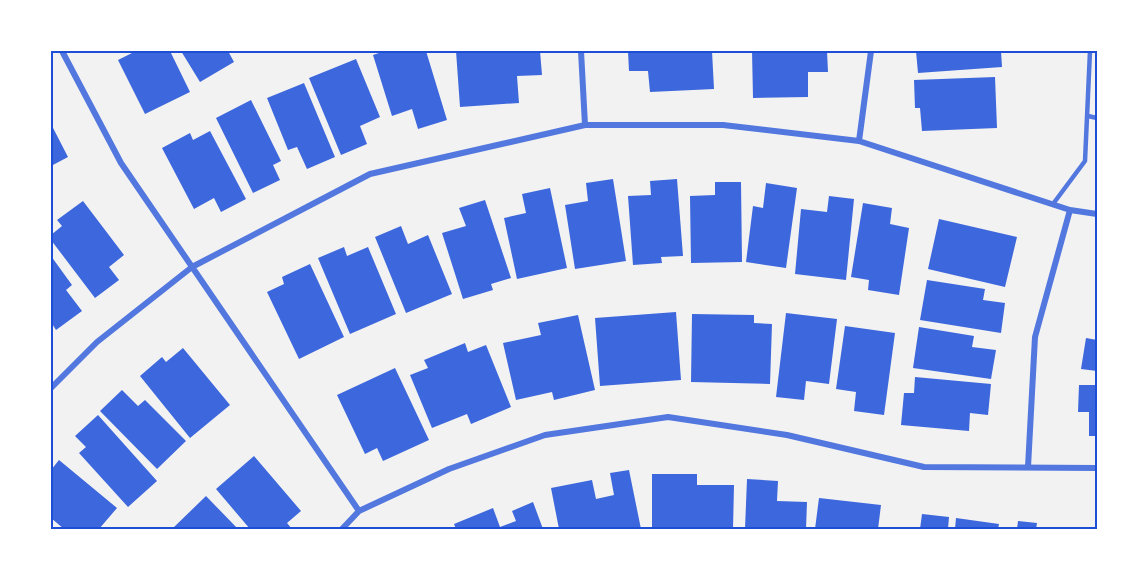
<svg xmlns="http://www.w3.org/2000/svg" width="1148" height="580" font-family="'Roboto Condensed',sans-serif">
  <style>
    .building { fill: #3d67dc }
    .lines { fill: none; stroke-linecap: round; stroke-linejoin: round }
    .service { stroke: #5277de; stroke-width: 4.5 }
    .minor { stroke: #5277de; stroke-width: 6 }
    .neatline { fill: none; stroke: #1d4ed8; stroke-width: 2 }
  </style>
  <rect width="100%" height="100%" fill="#f2f2f2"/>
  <path class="building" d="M136 51H170L190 92 145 114 118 60Z
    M181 51H228L234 62 200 82Z
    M385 51H426L447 120 418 129 412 109 392 116 373 55Z
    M456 51H540L542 75 517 76 519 103 460 107Z
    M628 51H712L714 89 650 92 648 71H629Z
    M752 51H827L828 72H808V97L753 98Z
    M916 51H1001L1002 67 918 73Z
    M356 59 380 117 360 126 367 144 341 155 309 78Z
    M995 77 997 128 922 131 920 108H915L914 80Z
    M304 83 335 157 307 169 297 147 288 150 267 98Z
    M251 100 281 161 273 165 280 180 253 193 216 118Z
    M51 124 68 157 51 166Z
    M210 131 246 199 221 212 214 198 194 209 162 148 190 133 193 140Z
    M613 179 626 261 575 269 565 205 588 201 586 183Z
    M677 179 683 256 661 257 662 263 633 265 628 196 651 195 650 181Z
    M715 182H741L742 262 691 263 690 196 715 195Z
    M766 183 797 188 786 268 746 262 753 206 763 208Z
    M550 188 567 268 517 279 504 218 526 213 522 194Z
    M829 196 854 199 846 280 795 274 801 209 827 212Z
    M485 200 511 278 491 284 493 290 463 299 442 233 466 226 459 208Z
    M83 201 124 255 109 267 119 280 95 298 51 240V235L62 226 57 220Z
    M863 203 892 208 890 224 909 228 899 295 868 290 869 280 851 277Z
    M939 219 1017 237 1005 287 928 269Z
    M401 226 408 244 428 235 452 294 406 313 375 237Z
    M344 247 347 256 368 247 396 314 350 334 318 258Z
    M51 256 72 285 66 290 82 311 56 330 51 322Z
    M310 264 344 337 299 359 267 292 284 284 282 277Z
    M927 280 985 289 983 300 1005 303 1001 333 920 320Z
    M676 312 681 380 600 386 595 318Z
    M786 313 837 319 829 384 806 381 804 400 776 397Z
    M692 314 754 315V323L772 324 770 384 691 382Z
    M578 315 595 390 554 400 552 392 516 400 503 343 541 335 538 323Z
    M845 326 895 333 884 415 854 411 856 392 836 389Z
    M919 327 974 336 972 347 996 350 991 379 913 368Z
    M1086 338 1097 340V371L1081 369Z
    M465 343 468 352 486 345 511 407 471 424 467 414 432 428 410 375 428 368 424 360Z
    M183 348 230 405 190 438 140 376 162 357 166 362Z
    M395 368 429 440 383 461 377 448 365 454 337 395Z
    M915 377 991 384 988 415 970 413 969 431 901 425 904 393H914Z
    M1079 385H1097V436H1089V412H1078Z
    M122 390 138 406 145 400 186 441 157 469 100 411Z
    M98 415 157 481 128 507 79 453 86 447 75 436Z
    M254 456 301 511 287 523 292 529H250L216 489Z
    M59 460 117 508 99 529H64L51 518V470Z
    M629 470 641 529H559L551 488 592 480 596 499 614 495 610 473Z
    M652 474H697V485H734L733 529H652Z
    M747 479 778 481 777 501 807 502 806 529H745Z
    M206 496 238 529H172Z
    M819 498 881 505 878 529H815Z
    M533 502 543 529H456L454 524 493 508 500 527 516 521 512 511Z
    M922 514 949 517 948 529H920Z
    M956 518 999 524 998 529H955Z
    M1018 521 1037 523 1036 529H1017Z"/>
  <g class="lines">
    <path class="service" d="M1088 116 1097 118
      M1053 204 1085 161 1090 51"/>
    <path class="minor" d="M62 51 121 163 359 511
      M581 51 585 125
      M859 141 871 51
      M51 388 97 342 192 267 370 174 585 125H723L859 141 1070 210 1097 214
      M1028 467 1035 337 1070 210
      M342 529 359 511 449 469 545 435 668 417 787 435 924 467 1097 468"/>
  </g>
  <rect width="1148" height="580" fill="none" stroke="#ffffff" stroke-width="105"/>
  <rect x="52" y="52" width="1044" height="476" class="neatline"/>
</svg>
